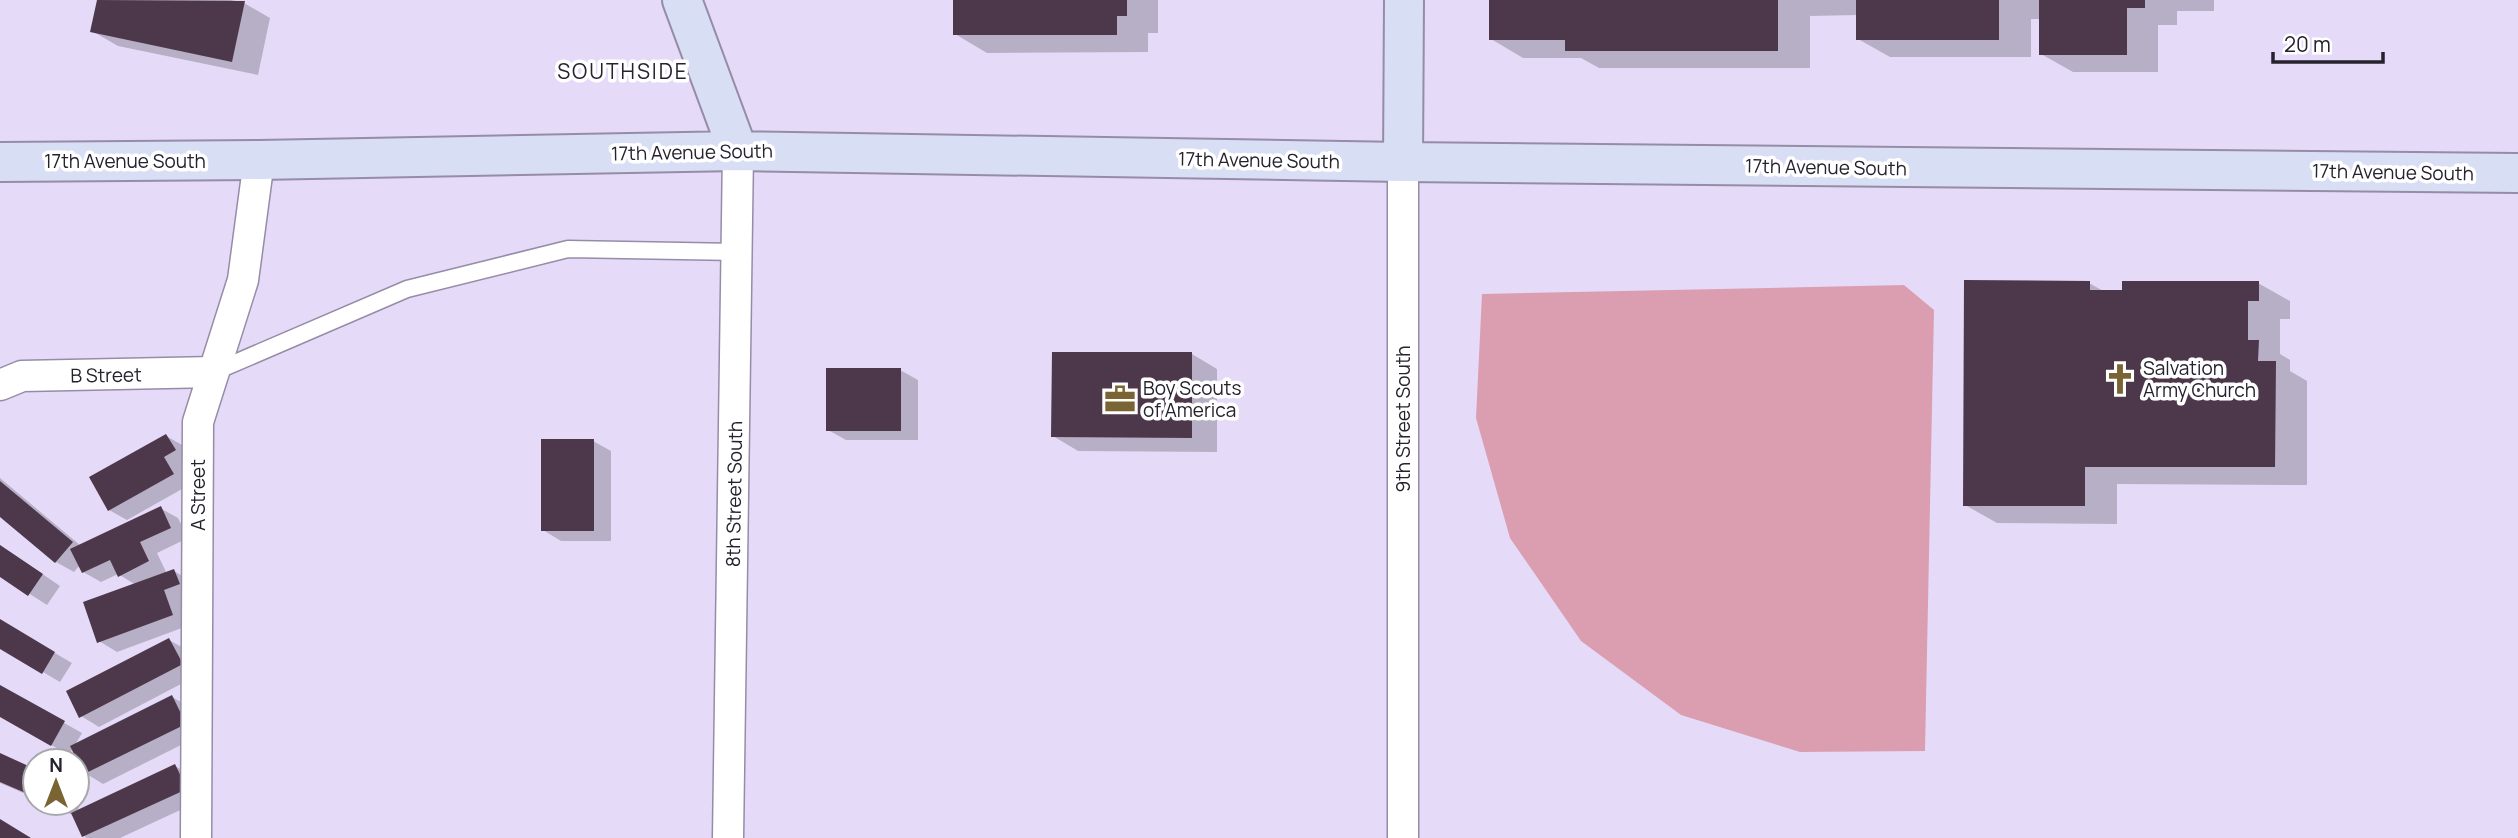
<svg xmlns="http://www.w3.org/2000/svg" width="2518" height="838" font-family="Manrope,sans-serif">
  <style>
    .green { fill: #db9eb1 }
    .shadow { fill: #0003 }
    .building { fill: #4c384a }
    .lines { fill: none; stroke-linecap: round; stroke-linejoin: round }
    .lane-casing { stroke: #968ca7; stroke-width: 19 }
    .street-casing { stroke: #968ca7; stroke-width: 33 }
    .secondary-casing { stroke: #968ca7; stroke-width: 42 }
    .lane { stroke: #fff; stroke-width: 16 }
    .street { stroke: #fff; stroke-width: 30 }
    .secondary { stroke: #d8def4; stroke-width: 38 }
    .labels { text-anchor: middle; stroke-width: 7; stroke-linejoin: round; paint-order: stroke }
    .street-label { font-size: 19px; fill: #26222d; stroke: #fff }
    .poi-label { font-size: 19px; fill: #26222d; stroke: #fff; text-anchor: start }
    .neighbourhood-label { font-size: 21px; letter-spacing: 2px; fill: #26222d; stroke: #fff }
  </style>
  <rect width="100%" height="100%" fill="#e5dbf8"/>
  <path class="green" d="M1904 285 1934 310 1925 751 1800 752 1681 715 1581 641 1510 538 1476 418 1482 294Z"/>
  <path class="shadow" d="M99 0H231L244 3 270 18 258 75 118 46 92 31Z
    M955 0H1158V33H1148V52L987 53 955 34Z
    M1491 0H2214V11H2177V25H2158V72H2073L2041 54V19H2031V57H1890L1858 39V15L1810 16V68H1599L1581 58H1523L1491 39Z
    M2089 283 2105 292 2258 283 2290 301V319H2280V354L2290 360V371L2307 381V485L2117 484V524L1997 523 1965 505Z
    M1192 354 1217 369V452L1078 451 1053 436Z
    M900 370 918 380V440H846L828 430Z
    M166 436 184 446 193 461 181 467 191 484 127 520 109 510Z
    M593 441 611 451V541H561L543 530Z
    M0 478 81 546 160 508 178 518 188 538 157 553 167 574 174 571 192 582 197 595 181 600 190 625 117 652 99 641 136 585 118 574 101 582 83 572 80 565 74 572 56 562 0 514Z
    M0 545 60 586 47 605 0 575Z
    M0 621 72 663 60 682 0 647Z
    M169 640 187 650 200 674 99 727 81 716Z
    M0 687 82 733 75 745 172 697 190 707 203 734 103 784 85 773 73 748 69 755 0 716Z
    M0 755 35 771V798L0 783Z
    M175 766 193 776 204 799 120 838H87L84 836 73 815 46 803H77V791L84 795 77 812Z"/>
  <path class="building" d="M97 0 245 1 232 62 90 32Z
    M953 0H1127V16H1117V35H953Z
    M1489 0H1778V51H1565V40H1489Z
    M1856 0H1999V40H1856Z
    M2039 0H2145V8H2127V55H2039Z
    M1964 280 2090 281V290H2122V281H2259V301H2248V340H2259L2258 361H2276L2275 467H2085V506H1963Z
    M1052 352H1192V438L1051 437Z
    M826 368H901V431H826Z
    M166 434 176 450 164 457 174 474 108 511 89 477Z
    M541 439H594V531H541Z
    M0 481 73 542 55 563 0 517Z
    M161 506 171 528 140 542 149 561 118 577 110 560 82 573 70 549Z
    M0 545 43 574 28 596 0 577Z
    M174 569 180 584 164 590 173 615 97 643 83 602Z
    M0 619 55 652 42 674 0 649Z
    M169 638 183 664 79 718 66 691Z
    M0 685 65 721 51 746 0 717Z
    M172 695 186 724 84 774 70 746Z
    M0 753 35 769V797L0 782Z
    M175 764 187 789 82 837 71 813Z
    M0 819 31 838H0Z"/>
  <g class="lines">
    <defs>
      <path id="lane" d="M214 372 407 289 568 249 737 252"/>
      <path id="street" d="M1403 162V838
        M0 385 22 376 214 372
        M196 838 198 422 243 280 259 160
        M728 838 738 151"/>
      <path id="secondary" d="M682 0 738 151
        M0 162 259 160 738 151 1403 162 2518 173
        M1403 162 1404 0"/>
    </defs>
    <use href="#lane" class="lane-casing"/>
    <use href="#street" class="street-casing"/>
    <use href="#secondary" class="secondary-casing"/>
    <use href="#lane" class="lane"/>
    <use href="#street" class="street"/>
    <use href="#secondary" class="secondary"/>
  </g>
  <defs>
    <symbol id="church-bare" viewBox="-9 -9 18 18"><path d="M-1.2-6h2.4v3.5h3.3v2.4h-3.3V6h-2.4V-.1h-3.3v-2.4h3.3Z" fill="#7a6434" stroke="#fff" stroke-width="2.5" paint-order="stroke"/></symbol>
    <symbol id="office-bare" viewBox="-9 -9 18 18"><path d="M-6-3h4V-5.5h4V-3h4V5H-6ZM-1-4.5V-3h2v-1.5ZM-6 0V1H6V0Z" fill="#7a6434" stroke="#fff" stroke-width="2.5" paint-order="stroke"/></symbol>
  </defs>
  <g fill-rule="evenodd">
    <use href="#church-bare" x="2098" y="357" width="44" height="44"/>
    <use href="#office-bare" x="1098" y="377" width="44" height="44"/>
  </g>
  <g class="labels">
    <g class="street-label">
      <text transform="translate(692 152) rotate(-1)" y="7">17th Avenue South</text>
      <text transform="translate(1259 160) rotate(1)" y="7">17th Avenue South</text>
      <text x="125" y="168">17th Avenue South</text>
      <text transform="translate(1826 167) rotate(1)" y="7">17th Avenue South</text>
      <text transform="translate(2393 172) rotate(1)" y="7">17th Avenue South</text>
      <text transform="translate(106 375) rotate(-1)" y="7">B Street</text>
      <text transform="translate(1403 419) rotate(-90)" y="7">9th Street South</text>
      <text transform="translate(734 494) rotate(-89)" y="7">8th Street South</text>
      <text transform="translate(198 495) rotate(-90)" y="7">A Street</text>
    </g>
    <g class="poi-label">
      <text x="2143" y="375">Salvation<tspan x="2143" dy="22">Army Church</tspan></text>
      <text x="1143" y="395">Boy Scouts<tspan x="1143" dy="22">of America</tspan></text>
    </g>
    <g class="neighbourhood-label">
      <text x="623" y="79">SOUTHSIDE</text>
    </g>
  </g>
  <g transform="translate(56 782)"><circle r="33" fill="#ffffff" stroke="#a8a7ab" stroke-width="2"/>
  <path d="M0-5L12 26L0 18L-12 26Z" fill="#7a6434"/>
  <text y="-10" font-size="19" font-weight="bold" text-anchor="middle" fill="#26222d">N</text>
  </g>
  <path d="M2273 52v10h110v-10" fill="none" stroke="#26222d" stroke-width="3.5"/>
  <text x="2284" y="52" font-size="21" fill="#26222d" stroke="#ffffff" stroke-width="5" paint-order="stroke">20 m</text>
</svg>
